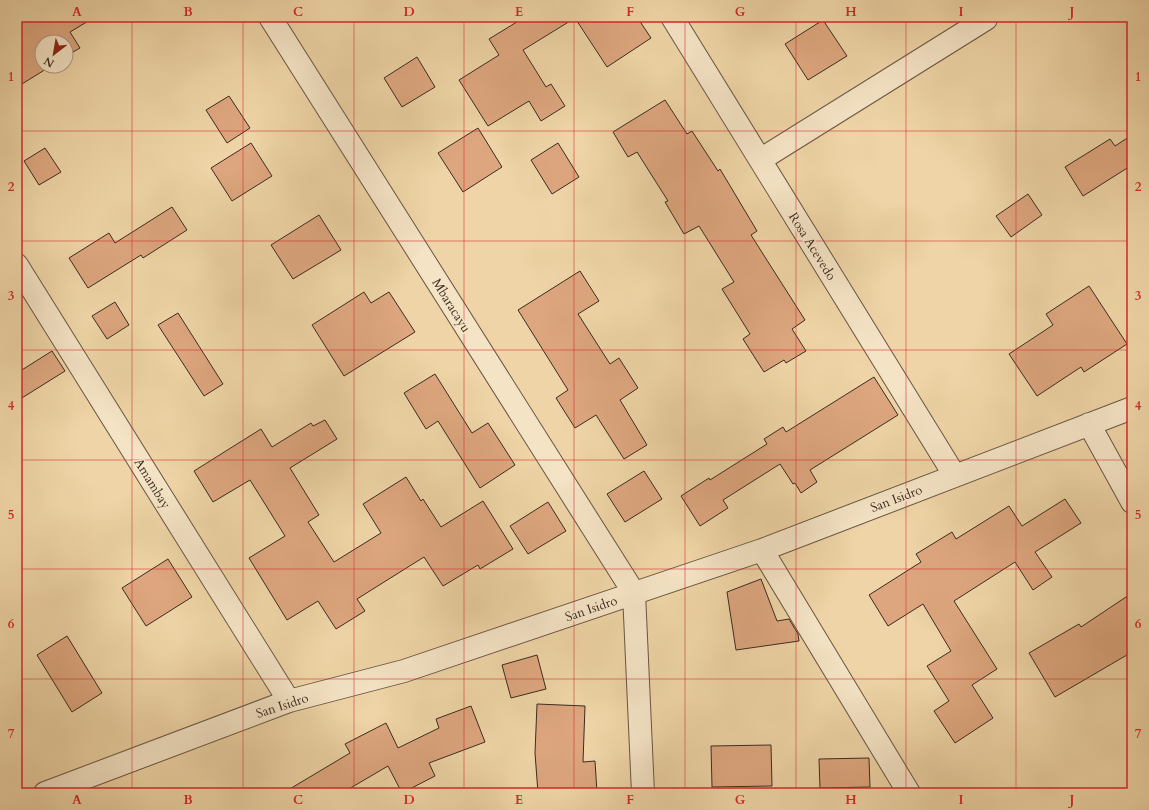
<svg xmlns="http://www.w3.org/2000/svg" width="1149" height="810" font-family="Cardo,serif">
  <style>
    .building { fill: #dda67e; stroke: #3b2b21 }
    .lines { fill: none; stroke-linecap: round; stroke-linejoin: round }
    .minor-casing { stroke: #685542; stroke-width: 24 }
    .minor { stroke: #f4e3c5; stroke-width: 22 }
    .grid { fill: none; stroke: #d62828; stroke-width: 1; stroke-opacity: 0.55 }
    .labels { text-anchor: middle; stroke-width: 3; stroke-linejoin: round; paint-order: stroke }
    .street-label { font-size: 13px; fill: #3b2b21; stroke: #f4e3c5 }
    .neatline { fill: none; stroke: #d62828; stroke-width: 1.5 }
    .grid-label { font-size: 13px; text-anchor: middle; font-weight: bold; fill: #d62828 }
  </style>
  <rect width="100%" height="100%" fill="#eed4a6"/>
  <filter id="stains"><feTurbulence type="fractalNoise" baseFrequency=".005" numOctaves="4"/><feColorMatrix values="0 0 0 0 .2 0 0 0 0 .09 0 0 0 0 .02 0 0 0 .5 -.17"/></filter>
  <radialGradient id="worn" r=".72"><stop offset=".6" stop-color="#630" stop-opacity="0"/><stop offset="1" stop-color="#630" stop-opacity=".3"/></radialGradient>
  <path class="building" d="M28 17H95L70 32 80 48 66 56V42H42V66H51L17 87V24Z
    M525 17H637L651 38 607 67 575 18 523 50 546 87 551 84 565 106 541 121 529 101 488 126 459 80 499 55 489 39Z
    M823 20 847 56 808 80 785 44Z
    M417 57 435 87 402 107 384 78Z
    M229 96 250 128 227 143 206 110Z
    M665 100 687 134 692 131 718 171 720 169 757 231 751 235 805 320 792 329 806 351 786 363 784 360 764 372 743 339 750 334 722 289 734 282 699 226 684 234 665 202 668 201 637 152 628 157 613 132Z
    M478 128 502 167 463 192 438 153Z
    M1132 135V165L1083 196 1065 167 1110 139 1115 146Z
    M251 143 272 176 232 201 211 168Z
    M558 143 579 177 552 194 531 160Z
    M45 148 61 172 39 185 24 161Z
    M1028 194 1042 215 1011 237 996 216Z
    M172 207 187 230 143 258 141 255 88 288 69 258 109 233 115 243Z
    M319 215 341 250 293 279 271 245Z
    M580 271 599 301 578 314 610 364 619 358 638 388 620 400 647 445 624 459 596 415 575 428 556 398 568 390 518 310Z
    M1089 286 1127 344 1084 372 1081 367 1037 396 1009 354 1053 325 1046 314Z
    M364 292 371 303 389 292 415 332 344 376 312 325Z
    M115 302 129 325 107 339 92 316Z
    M178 313 223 384 204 396 158 325Z
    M52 351 65 371 17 401V373Z
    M435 374 472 433 488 423 515 465 480 488 438 421 426 429 404 393Z
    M874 377 898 415 810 470 817 482 801 493 795 483 793 484 780 464 723 500 728 508 700 526 681 496 709 478 710 480 767 444 764 439 783 427 786 432Z
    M325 420 337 439 290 468 319 515 308 522 334 562 381 533 363 504 406 477 421 501 423 499 441 527 483 501 513 549 480 569 478 565 443 586 424 557 357 599 365 611 336 629 318 601 287 620 249 558 285 536 250 480 213 502 194 471 261 429 272 447 311 423 313 426Z
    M644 471 662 499 625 522 607 494Z
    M1065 499 1081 523 1035 552 1052 577 1033 590 1015 562 954 601 997 669 972 685 993 718 955 743 934 711 949 701 927 666 951 651 923 604 888 626 869 595 921 562 916 554 952 532 956 539 1009 506 1022 526Z
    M548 502 566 531 528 554 510 526Z
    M168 559 192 597 146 626 122 588Z
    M761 579 777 621 789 619 798 634 799 641 736 650 727 592Z
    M1132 593V652L1055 697 1029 653 1079 624 1081 627Z
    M67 636 102 693 72 712 37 655Z
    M537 655 546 689 511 698 502 665Z
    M537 704 585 706 583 762 595 761 597 793H538L535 753Z
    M471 706 485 742 429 763 435 776 402 793 388 766 342 793H283L350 753 345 744 386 723 398 748 439 728 436 719Z
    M771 745 772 786 712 787 711 746Z
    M869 758 870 787 820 788 819 759Z"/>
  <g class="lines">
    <defs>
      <path id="minor" d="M270 17 634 593 643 793
        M672 17 955 476
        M760 160 986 19
        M17 265 289 701
        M1089 424 1132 502
        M762 550 909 793
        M45 793 289 701 404 671 762 550 1132 408"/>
    </defs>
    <use href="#minor" class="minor-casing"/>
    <use href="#minor" class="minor"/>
  </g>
  <path class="grid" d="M132 17V793M243 17V793M354 17V793M464 17V793M574 17V793M685 17V793M796 17V793M906 17V793M1016 17V793M17 131H1132M17 241H1132M17 350H1132M17 460H1132M17 569H1132M17 679H1132"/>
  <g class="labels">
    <g class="street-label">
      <text transform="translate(813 246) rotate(58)" y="5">Rosa Acevedo</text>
      <text transform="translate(452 305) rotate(58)" y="5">Mbaracayu</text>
      <text transform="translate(153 483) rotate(58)" y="5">Amambay</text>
      <text transform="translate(896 498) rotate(-21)" y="5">San Isidro</text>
      <text transform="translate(591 608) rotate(-19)" y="5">San Isidro</text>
      <text transform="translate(282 705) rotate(-18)" y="5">San Isidro</text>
    </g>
  </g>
  <rect width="1149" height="810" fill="none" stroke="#eed4a6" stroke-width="44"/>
  <g transform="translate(54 54) rotate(211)"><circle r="19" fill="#f4e3c5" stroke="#aa9983"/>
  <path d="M0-3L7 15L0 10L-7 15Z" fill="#8f2418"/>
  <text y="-6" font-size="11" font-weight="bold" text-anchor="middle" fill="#3b2b21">N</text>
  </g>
  <rect x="22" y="22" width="1105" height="766" class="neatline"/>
  <g class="grid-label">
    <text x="77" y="16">A</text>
    <text x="188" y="16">B</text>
    <text x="298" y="16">C</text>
    <text x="409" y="16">D</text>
    <text x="519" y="16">E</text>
    <text x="630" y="16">F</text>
    <text x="740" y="16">G</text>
    <text x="851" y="16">H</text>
    <text x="961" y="16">I</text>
    <text x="1072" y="16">J</text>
    <text x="11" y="81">1</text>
    <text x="1138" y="81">1</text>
    <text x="11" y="191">2</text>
    <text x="1138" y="191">2</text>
    <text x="11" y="300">3</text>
    <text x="1138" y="300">3</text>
    <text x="11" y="410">4</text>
    <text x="1138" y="410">4</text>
    <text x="11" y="519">5</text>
    <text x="1138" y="519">5</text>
    <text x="11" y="628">6</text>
    <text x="1138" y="628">6</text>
    <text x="11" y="738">7</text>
    <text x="1138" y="738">7</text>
    <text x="77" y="804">A</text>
    <text x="188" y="804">B</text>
    <text x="298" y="804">C</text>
    <text x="409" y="804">D</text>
    <text x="519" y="804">E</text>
    <text x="630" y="804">F</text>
    <text x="740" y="804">G</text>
    <text x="851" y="804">H</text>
    <text x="961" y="804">I</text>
    <text x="1072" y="804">J</text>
  </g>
  <rect width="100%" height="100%" filter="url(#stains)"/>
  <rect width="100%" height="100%" fill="url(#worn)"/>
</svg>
